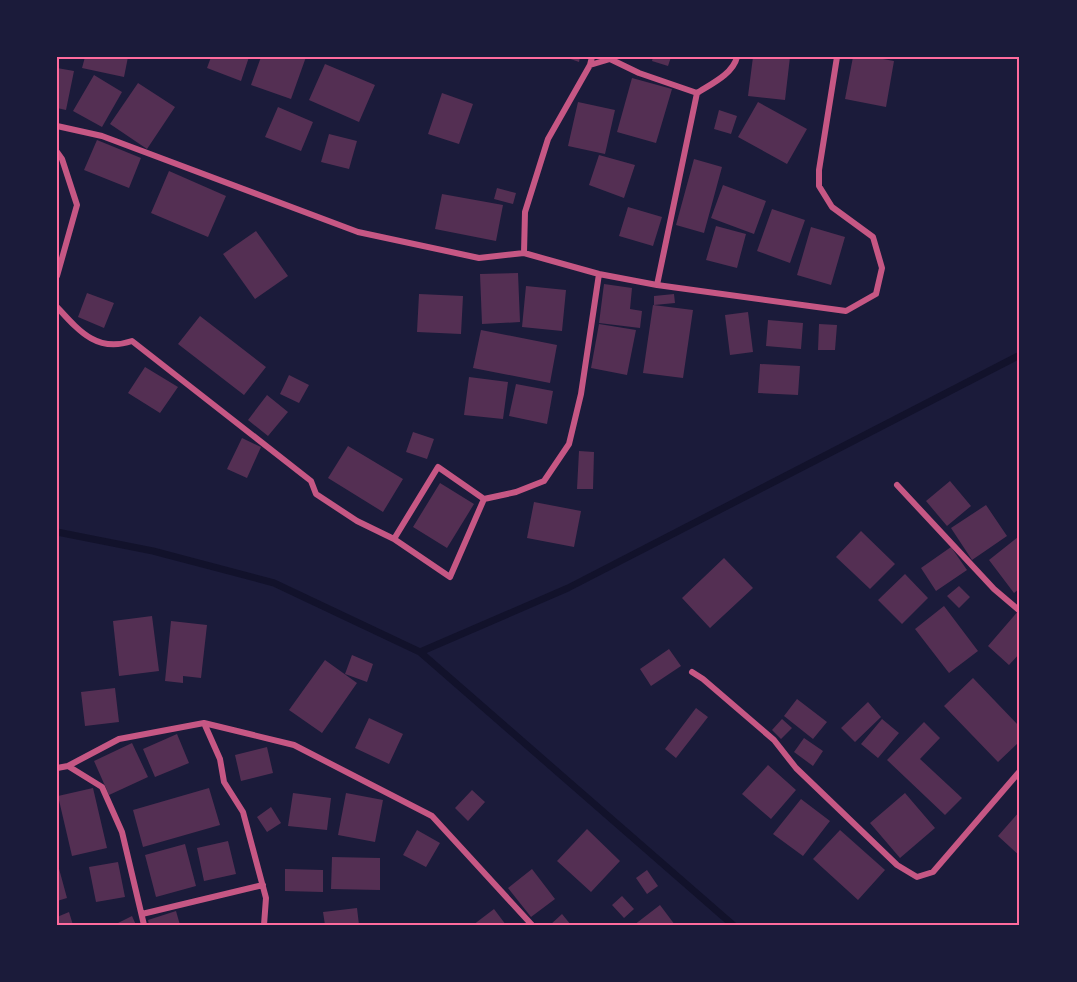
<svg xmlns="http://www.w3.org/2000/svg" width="1077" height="982" font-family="Commissioner,sans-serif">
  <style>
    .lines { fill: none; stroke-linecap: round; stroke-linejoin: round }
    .stream { stroke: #12122b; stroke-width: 7 }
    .building { fill: #542f53 }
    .minor { stroke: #c65784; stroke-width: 6 }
    .neatline { fill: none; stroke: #ff6b9d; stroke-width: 2 }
  </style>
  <rect width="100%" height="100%" fill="#1b1b3a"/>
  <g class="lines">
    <path class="stream" d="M57 532 153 551 274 583 420 652 733 925
      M420 652 568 588 1020 355"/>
  </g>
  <path class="building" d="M85 57H128L124 77 82 68Z
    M211 57H249L241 81 207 68Z
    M261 57H306L291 99 251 85Z
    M565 57H580L579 62Z
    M653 57H671L668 66 652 61Z
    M753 57H790L785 100 748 96Z
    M853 57H872L894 61 886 107 845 99Z
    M325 64 375 85 359 122 309 100Z
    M57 68 74 71 66 110 57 108Z
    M94 75 122 92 102 127 73 111Z
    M632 78 672 89 656 143 617 132Z
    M138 83 175 107 147 149 110 124Z
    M442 93 473 104 459 144 428 134Z
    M578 102 615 110 605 154 568 146Z
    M758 102 807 129 787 164 738 137Z
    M278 107 313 122 301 151 265 137Z
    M719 110 737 116 731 134 714 129Z
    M329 134 357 141 349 169 321 162Z
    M97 140 141 158 129 188 84 170Z
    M599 155 635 165 624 198 589 185Z
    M694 159 722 167 704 233 676 225Z
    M169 171 226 196 208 237 151 213Z
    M723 185 766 201 754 234 711 218Z
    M497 188 516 193 513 204 494 199Z
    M442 194 503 205 496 241 435 229Z
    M628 207 662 217 653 246 619 236Z
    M772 209 805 220 790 263 757 251Z
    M716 226 746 234 737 268 706 260Z
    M811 227 845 237 831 285 797 275Z
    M256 231 288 276 255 299 223 254Z
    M518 273 520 322 482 324 480 274Z
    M604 284 632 288 630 309 642 311 640 328 599 323Z
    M526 286 566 290 562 331 522 327Z
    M87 293 114 303 104 328 78 317Z
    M419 294 463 296 461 334 417 332Z
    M674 294 675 303 654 305V296Z
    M653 305 693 310 683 378 643 373Z
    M748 312 753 352 730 355 725 315Z
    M200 316 266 367 244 395 178 344Z
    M768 320 803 323 801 349 766 346Z
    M599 324 636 330 627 375 591 368Z
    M819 324 837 325 835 350H818Z
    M481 330 557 345 550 383 473 368Z
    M760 364 800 366 798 395 758 393Z
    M145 367 178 387 160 413 128 393Z
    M289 375 309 385 299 403 280 394Z
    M469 377 508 382 503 419 464 415Z
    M516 384 553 391 547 424 509 416Z
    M267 395 288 412 268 436 248 420Z
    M413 432 434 439 427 459 406 452Z
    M242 438 261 447 247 478 227 469Z
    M348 446 403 479 383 512 328 478Z
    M579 451 594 452 593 489H577Z
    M950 481 971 506 947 526 926 501Z
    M440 483 474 504 447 548 413 527Z
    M534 502 581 511 574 547 527 538Z
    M986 505 1007 536 972 560 951 528Z
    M861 531 895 564 870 589 836 557Z
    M1018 537 1020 588 1014 593 989 560Z
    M951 547 967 570 936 591 921 568Z
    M724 558 753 588 710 628 682 598Z
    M905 574 928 598 902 624 878 600Z
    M959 586 970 597 959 608 947 596Z
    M944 606 978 651 949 673 915 629Z
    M1019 610 1020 653 1009 665 988 646Z
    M152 616 159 671 119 676 113 621Z
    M171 621 207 625 201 678 183 676V683L165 681Z
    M669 649 681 666 651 686 640 669Z
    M352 655 373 664 367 682 345 674Z
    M325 660 357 683 322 733 289 710Z
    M973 678 1020 727V741L998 762 944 706Z
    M115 688 119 722 85 726 81 692Z
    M797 699 827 722 813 739 784 716Z
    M868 702 881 717 855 742 841 728Z
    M696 708 708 717 676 758 665 749Z
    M369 718 403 734 389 764 355 748Z
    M782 719 792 728 781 739 772 730Z
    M882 719 899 733 878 758 861 744Z
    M924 722 940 738 920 759 962 798 945 815 887 760Z
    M177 734 189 763 155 777 143 749Z
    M804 738 823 751 813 766 794 752Z
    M132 743 148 777 109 795 94 761Z
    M267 747 273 773 241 781 235 755Z
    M768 765 796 790 771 819 742 794Z
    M93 788 107 848 72 856 58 796Z
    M209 788 220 825 143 847 133 810Z
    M472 790 485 802 468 821 455 808Z
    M293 793 331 798 327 830 288 826Z
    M346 793 383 800 375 842 338 835Z
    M905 793 935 828 900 858 870 823Z
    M801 799 830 821 803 856 773 834Z
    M271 807 281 823 267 832 257 817Z
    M1020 811V856L998 836Z
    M587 829 620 861 591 892 557 861Z
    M417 830 440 843 426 867 403 855Z
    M840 830 885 870 858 900 813 859Z
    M228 841 236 874 204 881 197 848Z
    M185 844 196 886 156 897 145 855Z
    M332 857 380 858V890L331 889Z
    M118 862 125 897 96 902 89 867Z
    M58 865 67 898 57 901V866Z
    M285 869 323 870V892L285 891Z
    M532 869 555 899 531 917 508 888Z
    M647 870 658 886 647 894 636 878Z
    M622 896 634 909 624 918 612 905Z
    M660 905 675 925H634Z
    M357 908 359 925H325L323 912Z
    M494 909 506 925H473Z
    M176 911 180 925H149L148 920Z
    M69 912 73 925H57V917Z
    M562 914 571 925H550Z
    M132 916 136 925H114Z"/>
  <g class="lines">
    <path class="minor" d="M592 57 590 65 610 59 639 73 697 93C711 84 733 74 737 57
      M57 126 102 136 358 232 479 258 524 253 599 274 657 285 846 311 876 294 882 268 873 237 832 207 819 186V170L837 57
      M57 152 62 159 77 205 57 276
      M524 253 525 212 548 139 590 65
      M657 285 697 93
      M57 307C79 331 97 353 132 341L311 481 316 494 357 521 394 539 450 577 484 499
      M897 485 994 589 1020 611
      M394 539 438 467 484 499 516 492 544 481 569 444 581 394 599 274
      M692 672 703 679 774 740 796 768 897 865 917 877 933 872 1020 771
      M204 723 220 759 224 782 243 812 266 898 264 925
      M68 766 102 787 122 832 144 925
      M57 768 68 766 119 739 204 723 294 745 432 816 532 925
      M142 914 263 885"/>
  </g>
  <rect width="1077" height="982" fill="none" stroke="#1b1b3a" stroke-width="117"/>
  <rect x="58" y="58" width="960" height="866" class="neatline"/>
</svg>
